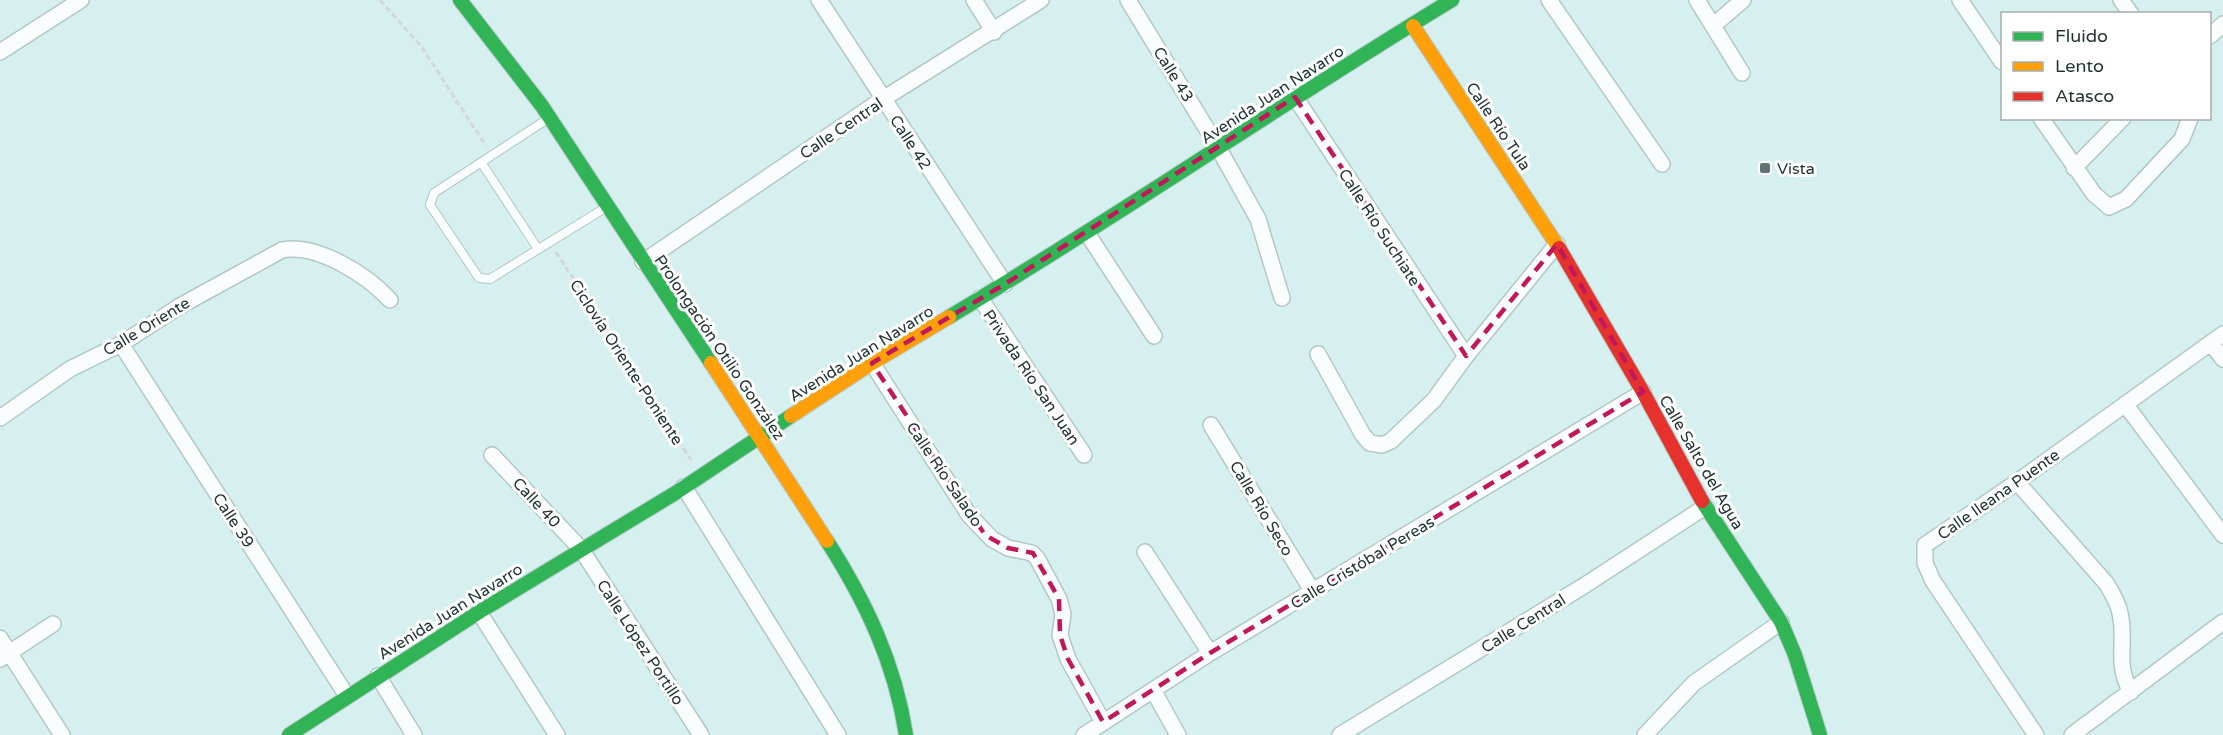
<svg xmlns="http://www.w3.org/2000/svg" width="2223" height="735" font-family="'Varela Round',sans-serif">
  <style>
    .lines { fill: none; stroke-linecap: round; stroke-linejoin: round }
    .lane-casing { stroke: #b3c7c7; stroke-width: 10 }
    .street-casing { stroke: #b3c7c7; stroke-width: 18 }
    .fast-casing { stroke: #b3c7c7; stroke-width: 16 }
    .slow-casing { stroke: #b3c7c7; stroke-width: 16 }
    .jam-casing { stroke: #b3c7c7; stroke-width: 16 }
    .path { stroke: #d1d8d8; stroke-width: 3; stroke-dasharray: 6 3; stroke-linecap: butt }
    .lane { stroke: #f9fdfd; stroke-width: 8 }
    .street { stroke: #f9fdfd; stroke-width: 15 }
    .fast { stroke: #30b455; stroke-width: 14 }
    .slow { stroke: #ff9f0a; stroke-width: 14 }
    .jam { stroke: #e5322d; stroke-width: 14 }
    .marked { fill: none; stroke: #c2185b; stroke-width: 4.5; stroke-dasharray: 12 8; stroke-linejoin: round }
    .poi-dot { fill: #5f7474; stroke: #fff; stroke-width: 2 }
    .labels { text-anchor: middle; stroke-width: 6; stroke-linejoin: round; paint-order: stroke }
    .street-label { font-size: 16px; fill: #1f3131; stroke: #fff }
    .poi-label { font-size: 16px; fill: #1f3131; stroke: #fff; text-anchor: start }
  </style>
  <rect width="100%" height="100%" fill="#d6f0f0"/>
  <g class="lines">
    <defs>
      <path id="lane" d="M546 120 434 193 430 205 479 278 490 279 605 208
        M481 162 538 249"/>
      <path id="street" d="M819 0 1005 284
        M974 0 994 32
        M1128 0 1219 149 1258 219 1282 298
        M1549 0 1662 164
        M1697 0 1742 73
        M1960 0 2002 62
        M2121 0 2131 14
        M1714 25 1743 0
        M2210 36 2223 24
        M0 52 81 0
        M1295 97 1466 356
        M2041 118 2094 194 2109 207 2126 199 2182 139 2190 118
        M2074 168 2123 118
        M1087 233 1154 336
        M643 262 883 99 1041 0
        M980 298 1084 455
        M2211 343 2223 359
        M121 344 347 696
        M1318 354 1363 435 1370 443 1382 445 1391 441 1434 400 1466 356 1557 244
        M872 363 969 515 992 539 1008 548 1032 553 1037 558 1059 599 1063 614 1060 635 1068 659 1103 722
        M2125 404 2223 535
        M0 418 70 369 121 344 180 306 282 250C317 243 367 275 390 300
        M1211 425 1313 592
        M492 455 581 549 701 735
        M2017 482 2106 583C2112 593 2118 602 2120 613 2127 643 2114 662 2131 692
        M684 487 838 735
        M1145 552 1210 653
        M479 612 557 735
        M0 638 62 735
        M0 659 53 624
        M378 676 414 735
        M1153 690 1178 735
        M1084 735 1210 653 1643 392
        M1340 735 1582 587 1705 507
        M1645 735 1694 683 1781 622
        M2036 735 1933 581 1925 563V545L2017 482 2223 334
        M2072 735 2223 622"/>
      <path id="fast" d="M460 0 542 106 711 363
        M949 317C1119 216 1282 103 1452 0
        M1702 501 1781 622 1795 655 1820 735
        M827 541C866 602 895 663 906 735
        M289 735 479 612 677 492 791 416"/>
      <path id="slow" d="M1413 26 1559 248
        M711 363 827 541
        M791 416 872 363 949 317"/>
      <path id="jam" d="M1559 248 1643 392 1702 501"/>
    </defs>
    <use href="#lane" class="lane-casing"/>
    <use href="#street" class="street-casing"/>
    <use href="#fast" class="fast-casing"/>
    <use href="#slow" class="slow-casing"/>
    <use href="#jam" class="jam-casing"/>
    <path class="path" d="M380 0 421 46 486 146
      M556 252 691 460"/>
    <use href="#lane" class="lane"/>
    <use href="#street" class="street"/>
    <use href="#fast" class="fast"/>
    <use href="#slow" class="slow"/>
    <use href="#jam" class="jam"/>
  </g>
  <path class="marked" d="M1295 97 1466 356 1557 244 1643 392 1210 653 1103 722 1068 659 1060 635 1059 599 1033 553 1008 548 985 535 872 363 1005 284Z"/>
  <rect class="poi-dot" x="1759" y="162" width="12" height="12" rx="3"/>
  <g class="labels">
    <g class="street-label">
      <text transform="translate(1174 74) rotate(58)" y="6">Calle 43</text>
      <text transform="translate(1272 94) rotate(-33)" y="6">Avenida Juan Navarro</text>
      <text transform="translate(1499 126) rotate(56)" y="6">Calle Río Tula</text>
      <text transform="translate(841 128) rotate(-34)" y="6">Calle Central</text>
      <text transform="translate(911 142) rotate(57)" y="6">Calle 42</text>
      <text transform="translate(1380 227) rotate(57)" y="6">Calle Río Suchiate</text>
      <text transform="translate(146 326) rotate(-31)" y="6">Calle Oriente</text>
      <text transform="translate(720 347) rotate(56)" y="6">Prolongación Otilio González</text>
      <text transform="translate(861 353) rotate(-32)" y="6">Avenida Juan Navarro</text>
      <text transform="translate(627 362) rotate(57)" y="6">Ciclovía Oriente-Poniente</text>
      <text transform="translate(1032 377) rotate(56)" y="6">Privada Río San Juan</text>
      <text transform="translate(1702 462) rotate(60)" y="6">Calle Salto del Agua</text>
      <text transform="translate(945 474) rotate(56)" y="6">Calle Río Salado</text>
      <text transform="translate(1998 494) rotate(-35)" y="6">Calle Ileana Puente</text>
      <text transform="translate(537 502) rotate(47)" y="6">Calle 40</text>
      <text transform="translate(1262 508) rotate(59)" y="6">Calle Río Seco</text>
      <text transform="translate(234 520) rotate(57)" y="6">Calle 39</text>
      <text transform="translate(1362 562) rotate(-31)" y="6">Calle Cristóbal Pereas</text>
      <text transform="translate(450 611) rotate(-32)" y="6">Avenida Juan Navarro</text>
      <text transform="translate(1523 623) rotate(-32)" y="6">Calle Central</text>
      <text transform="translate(641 642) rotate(57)" y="6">Calle López Portillo</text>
    </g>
    <g class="poi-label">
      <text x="1777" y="174">Vista</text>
    </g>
  </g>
  <rect x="2001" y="12" width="210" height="108" fill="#ffffff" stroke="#a5adad" stroke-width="1.5"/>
  <rect x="2013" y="32" width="30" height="9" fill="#30b455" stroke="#a5adad" stroke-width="1.5"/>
  <text x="2055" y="42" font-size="18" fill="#1f3131">Fluido</text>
  <rect x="2013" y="62" width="30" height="9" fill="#ff9f0a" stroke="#a5adad" stroke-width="1.5"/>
  <text x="2055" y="72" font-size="18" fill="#1f3131">Lento</text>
  <rect x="2013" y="92" width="30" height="9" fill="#e5322d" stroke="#a5adad" stroke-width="1.5"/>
  <text x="2055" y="102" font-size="18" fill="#1f3131">Atasco</text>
</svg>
